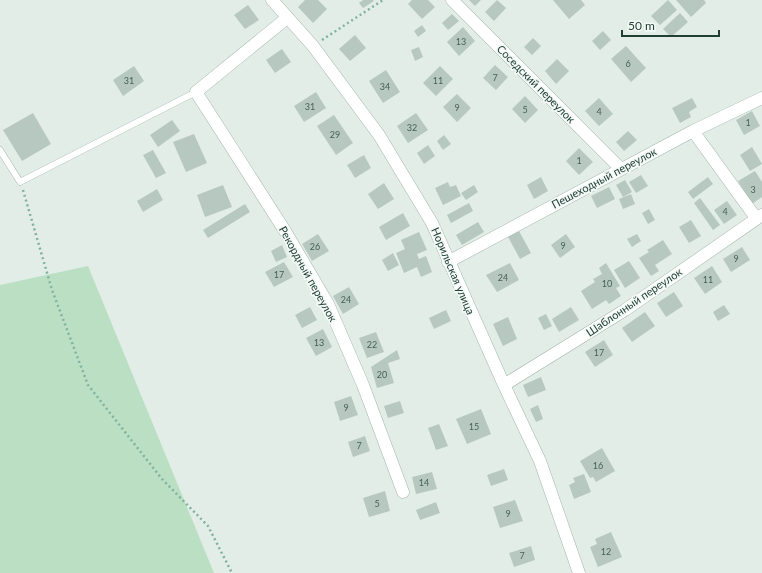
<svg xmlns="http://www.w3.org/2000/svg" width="762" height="573" font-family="Lato,sans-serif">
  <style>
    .green { fill: #badfc2 }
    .building { fill: #b7c8c0 }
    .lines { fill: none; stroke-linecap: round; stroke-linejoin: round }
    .lane-casing { stroke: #a4b5af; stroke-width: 7 }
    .street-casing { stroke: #a4b5af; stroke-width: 13 }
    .path { stroke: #81b2a0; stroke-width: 2.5; stroke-dasharray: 2 3; stroke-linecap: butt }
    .lane { stroke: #fff; stroke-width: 6 }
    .street { stroke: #fff; stroke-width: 12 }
    .labels { text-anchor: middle; stroke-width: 3.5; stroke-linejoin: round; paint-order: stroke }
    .number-label { font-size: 9px; fill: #466158 }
    .street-label { font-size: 11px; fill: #213f35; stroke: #f3f9f6 }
  </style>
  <rect width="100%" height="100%" fill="#e2ede8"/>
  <path class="green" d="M88 266 214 573H0V285Z"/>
  <path class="building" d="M305 0H318L327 9 313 23 298 7Z
    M363 0H373L374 1 363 8 359 3Z
    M412 0H428L435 7 422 19 408 4Z
    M469 0H481L475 6Z
    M497 0 506 8 494 21 485 12Z
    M553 0H581L585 5 569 19Z
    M668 0 677 10 660 25 651 16Z
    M676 0H704L706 3 691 17Z
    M248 5 259 20 245 29 234 15Z
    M680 13 688 22 671 37 663 29Z
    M452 14 459 21 448 30 442 23Z
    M422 25 426 31 418 37 414 31Z
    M463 27 475 41 459 56 447 42Z
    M603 31 611 40 600 50 592 41Z
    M355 35 366 48 350 61 339 49Z
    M533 38 541 46 532 55 524 47Z
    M626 46 646 68 631 82 611 59Z
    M419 47 423 57 415 61 411 50Z
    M282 49 291 62 275 73 266 60Z
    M557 59 569 71 556 84 545 71Z
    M495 65 508 77 496 90 483 78Z
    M134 66 144 81 123 96 113 80Z
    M440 66 453 79 436 96 423 83Z
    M386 70 400 92 383 103 369 81Z
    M316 92 326 108 304 122 294 106Z
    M457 94 471 108 457 122 443 107Z
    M525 96 538 110 525 123 512 109Z
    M599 98 613 114 599 126 585 111Z
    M692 98 697 107 689 112 691 117 680 123 672 108Z
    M752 111 760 126 744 135 736 120Z
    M33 113 51 144 22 161 3 130Z
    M416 113 428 130 408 143 397 126Z
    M334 115 353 143 336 155 317 126Z
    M172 120 180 131 158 147 150 135Z
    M628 131 637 140 624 151 616 142Z
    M194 134 207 163 186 172 173 142Z
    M444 135 451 144 443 150 437 141Z
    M428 145 435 156 424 164 417 153Z
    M752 147 762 164 750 171 740 155Z
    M579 148 593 162 579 175 566 161Z
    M153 150 166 173 156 178 143 155Z
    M364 155 371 168 355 178 347 165Z
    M755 171 762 182V197L752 204 738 181Z
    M641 175 648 186 636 193 629 182Z
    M541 177 548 191 534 199 527 185Z
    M708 177 713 184 693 199 688 192Z
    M625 180 632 192 623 197 616 185Z
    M448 182 450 187 456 185 461 196 443 205 435 188Z
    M384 183 394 199 378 209 368 194Z
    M223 185 232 207 205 217 197 195Z
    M474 185 478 192 466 200 461 193Z
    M609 187 615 199 597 208 591 196Z
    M157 189 163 200 143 212 137 201Z
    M631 194 635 204 623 209 619 199Z
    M700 198 720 225 713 230 694 203Z
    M727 201 737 215 724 224 714 210Z
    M469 203 473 211 451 223 447 215Z
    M245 204 250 212 208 238 203 230Z
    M649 209 655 220 648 224 642 213Z
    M403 213 410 226 386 240 379 227Z
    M691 220 701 236 689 243 679 227Z
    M478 222 484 232 462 245 456 235Z
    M519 231 531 253 520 259 508 237Z
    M419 232 427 250 417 254 419 259 426 256 432 272 421 277 417 267 404 273 396 253 405 249 401 240Z
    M318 234 329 251 312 261 302 244Z
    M566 234 575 247 560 258 551 245Z
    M637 234 641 241 632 247 627 239Z
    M663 240 672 254 655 265 659 271 651 276 639 258 649 252 647 250Z
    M282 245 287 257 276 262 271 251Z
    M742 247 750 260 731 272 723 259Z
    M393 253 399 265 388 271 382 260Z
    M629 261 640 278 625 288 614 270Z
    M284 262 293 277 274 287 265 272Z
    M510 263 519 280 497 292 486 275Z
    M606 263 620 286 616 288 621 296 609 304 606 300 592 309 581 291 595 282 593 279 602 274 599 268Z
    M712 266 722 282 705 294 694 278Z
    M349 287 359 304 343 314 333 296Z
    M674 292 683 306 666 317 657 303Z
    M724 305 730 314 718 321 713 312Z
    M310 307 317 320 302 328 295 315Z
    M571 307 579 320 559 332 552 319Z
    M446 310 451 321 434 329 429 318Z
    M645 312 655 326 632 342 622 328Z
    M546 314 552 326 544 330 538 318Z
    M508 317 517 339 503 346 493 324Z
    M323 329 332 347 316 356 306 338Z
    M376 332 384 352 367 358 359 338Z
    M604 340 613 355 595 367 585 352Z
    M397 350 400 359 388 363 394 383 377 388 371 367Z
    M541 377 546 390 528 397 523 385Z
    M351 396 358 415 340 421 334 402Z
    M400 401 404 413 388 418 384 406Z
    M538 405 543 419 536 422 530 409Z
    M481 409 491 434 467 444 456 419Z
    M439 424 448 446 436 450 428 428Z
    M365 436 370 451 353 457 348 442Z
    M602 448 615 471 596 482 593 477 590 478 580 461Z
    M504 469 508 480 491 486 487 475Z
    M432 472 437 489 416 494 412 477Z
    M584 474 591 492 574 499 569 485 575 482 573 478Z
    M385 491 390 511 369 517 363 498Z
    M515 500 523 521 500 528 493 507Z
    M436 502 440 513 420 520 416 510Z
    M611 532 622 557 598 567 590 547 597 544 595 539Z
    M531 546 535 560 514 567 509 553Z"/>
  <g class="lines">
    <defs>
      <path id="lane" d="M0 150 20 182 196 92"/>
      <path id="street" d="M272 0 313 46 379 135 432 223 504 385 540 461 579 573
        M452 0 621 169
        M287 18 196 92 285 231 328 304 363 385 403 492
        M693 131 756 218
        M448 262 693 131 762 98
        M504 385 625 310 762 215"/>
    </defs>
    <use href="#lane" class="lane-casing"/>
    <use href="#street" class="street-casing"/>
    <path class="path" d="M322 40 383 0
      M23 190 52 290 88 385 162 479 208 526 232 573"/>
    <use href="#lane" class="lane"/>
    <use href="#street" class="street"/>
  </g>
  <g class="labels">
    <g class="number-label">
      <text x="461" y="45">13</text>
      <text x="628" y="67">6</text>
      <text x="495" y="81">7</text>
      <text x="129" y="84">31</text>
      <text x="438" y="84">11</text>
      <text x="385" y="90">34</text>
      <text x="310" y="110">31</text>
      <text x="457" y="111">9</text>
      <text x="525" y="113">5</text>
      <text x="599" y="115">4</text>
      <text x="748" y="126">1</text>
      <text x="412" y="131">32</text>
      <text x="335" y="138">29</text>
      <text x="579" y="164">1</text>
      <text x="753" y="193">3</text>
      <text x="725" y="215">4</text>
      <text x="563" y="249">9</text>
      <text x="315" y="250">26</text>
      <text x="736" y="262">9</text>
      <text x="279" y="278">17</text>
      <text x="503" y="281">24</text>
      <text x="708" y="283">11</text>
      <text x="607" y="287">10</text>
      <text x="346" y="303">24</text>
      <text x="319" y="346">13</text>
      <text x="372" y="348">22</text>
      <text x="599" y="356">17</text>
      <text x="382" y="378">20</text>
      <text x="346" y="411">9</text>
      <text x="474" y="430">15</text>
      <text x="359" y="449">7</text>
      <text x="598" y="469">16</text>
      <text x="424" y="486">14</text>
      <text x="377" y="507">5</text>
      <text x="508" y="517">9</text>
      <text x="606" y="555">12</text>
      <text x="522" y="559">7</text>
    </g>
    <g class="street-label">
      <text transform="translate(536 84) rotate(45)" y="4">Соседский переулок</text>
      <text transform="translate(604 178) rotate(-28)" y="4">Пешеходный переулок</text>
      <text transform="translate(453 271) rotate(67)" y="4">Норильская улица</text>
      <text transform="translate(308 274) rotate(61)" y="4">Рекордный переулок</text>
      <text transform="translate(634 302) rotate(-34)" y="4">Шаблонный переулок</text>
    </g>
  </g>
  <path d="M622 30v6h97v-6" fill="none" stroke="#213f35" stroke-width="2"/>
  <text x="628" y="30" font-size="12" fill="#213f35" stroke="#f3f9f6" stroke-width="3" paint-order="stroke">50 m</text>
</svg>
